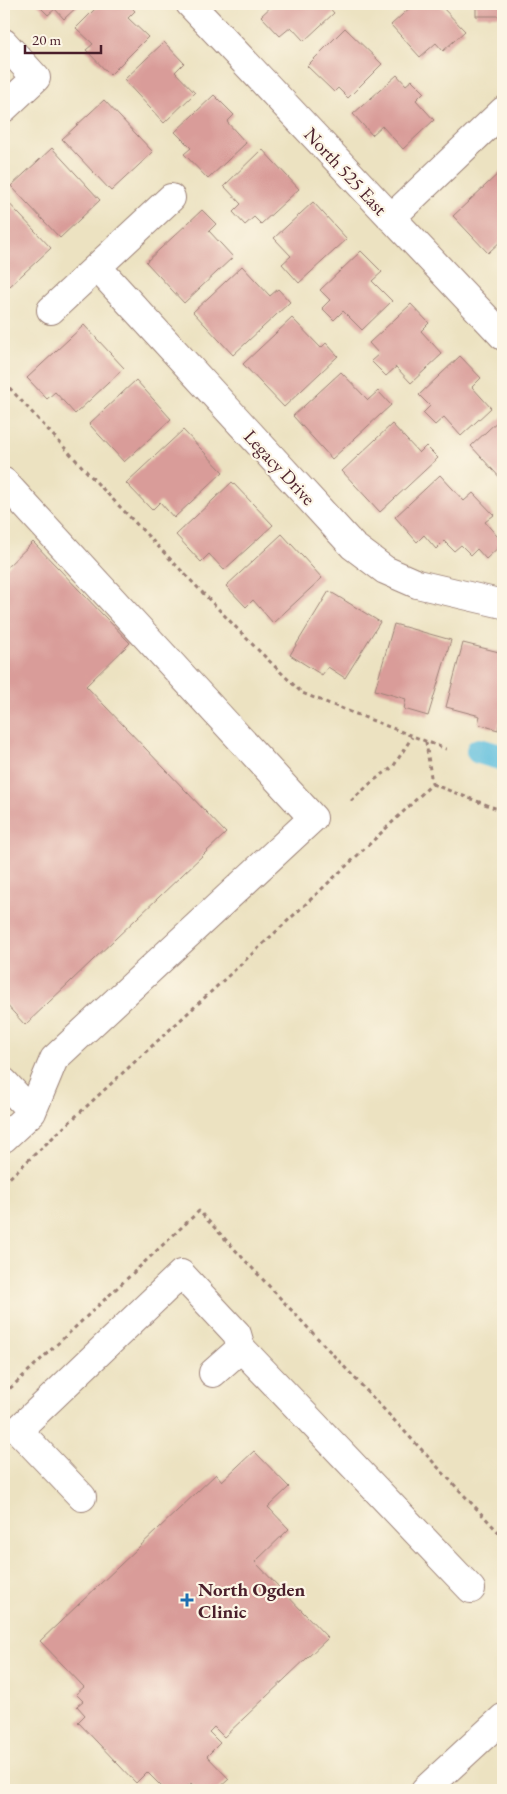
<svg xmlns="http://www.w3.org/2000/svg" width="507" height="1794" font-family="'EB Garamond',serif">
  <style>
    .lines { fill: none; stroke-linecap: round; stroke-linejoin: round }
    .canal { stroke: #5fbfde; stroke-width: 26 }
    .building { fill: #d99c99 }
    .minor-casing { stroke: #9b8076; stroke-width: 30 }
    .path { stroke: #9b8076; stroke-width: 3; stroke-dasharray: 4 4; stroke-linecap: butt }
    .minor { stroke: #fff; stroke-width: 28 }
    .poi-dot { fill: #1f6fb2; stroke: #fcf5e5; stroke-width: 2 }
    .labels { text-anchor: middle; stroke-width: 4.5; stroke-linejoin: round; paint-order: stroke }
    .street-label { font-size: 19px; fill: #4a1f2b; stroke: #fcf5e5 }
    .poi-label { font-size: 19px; font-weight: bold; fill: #4a1f2b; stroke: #fcf5e5; text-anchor: start }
  </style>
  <rect width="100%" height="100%" fill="#fcf5e5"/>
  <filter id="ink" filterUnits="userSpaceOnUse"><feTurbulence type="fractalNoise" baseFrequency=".02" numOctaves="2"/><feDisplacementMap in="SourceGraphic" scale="10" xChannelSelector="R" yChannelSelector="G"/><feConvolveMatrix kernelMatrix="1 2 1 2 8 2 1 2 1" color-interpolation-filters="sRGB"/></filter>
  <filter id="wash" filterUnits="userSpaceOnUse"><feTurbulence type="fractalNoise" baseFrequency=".0096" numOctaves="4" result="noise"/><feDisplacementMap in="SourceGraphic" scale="20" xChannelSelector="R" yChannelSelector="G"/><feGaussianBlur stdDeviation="1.12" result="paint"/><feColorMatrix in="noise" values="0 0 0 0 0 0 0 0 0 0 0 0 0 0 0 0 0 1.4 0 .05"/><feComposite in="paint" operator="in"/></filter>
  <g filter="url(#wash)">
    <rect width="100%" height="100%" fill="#ece2c1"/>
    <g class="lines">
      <path class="canal" d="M479 751 503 758"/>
    </g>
    <g id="blocks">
      <path class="building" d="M37 4H80L64 19 55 9 48 15Z
        M100 4H128L135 11 128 18 148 37 110 75 86 50 93 44 76 28Z
        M274 4H326L334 13 304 41 291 27 280 36 261 16Z
        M414 4H439L465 31 443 51 436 43 420 57 391 25Z
        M476 4H503V16H476Z
        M345 28 382 64 348 98 338 88 334 92 307 66Z
        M164 42 184 63 175 72 195 93 164 123 124 80Z
        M397 75 406 85 412 80 424 92 416 100 434 120 403 149 382 126 372 135 353 114Z
        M214 95 234 115 227 122 246 143 208 179 184 154 191 148 175 132Z
        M104 100 153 152 111 191 62 139Z
        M52 148 100 200 60 238 11 186Z
        M262 149 299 189 261 224 254 217 245 225 233 212 241 204 224 186Z
        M502 170 503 171V239L488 253 453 216Z
        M4 198 51 248 10 286 4 280Z
        M313 202 347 239 299 283 282 264 291 256 274 238Z
        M202 210 216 224 209 231 233 257 184 303 146 262Z
        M361 251 382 272 372 281 392 301 362 330 343 311 334 320 322 308 330 300 320 290Z
        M503 261V275L496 267Z
        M242 266 270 296 278 289 290 302 233 355 193 312Z
        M411 304 429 323 421 331 442 354 411 383 396 367 386 376 371 361 379 354 369 343Z
        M292 318 321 348 326 343 338 356 284 407 243 364Z
        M84 325 124 368 75 414 55 392 47 399 27 378Z
        M460 356 481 378 472 387 491 408 461 436 444 417 435 425 423 413 430 406 419 395Z
        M341 372 368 400 378 391 391 405 332 459 293 416Z
        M136 380 171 419 124 462 89 424Z
        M503 416V481L471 446Z
        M392 424 419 453 426 446 438 458 380 512 342 471Z
        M183 430 223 472 174 518 160 502 152 510 126 483Z
        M440 475 464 501 473 493 494 515 485 522 503 543 486 559 477 549 471 555 461 545 454 551 444 541 436 549 424 535 417 542 395 517Z
        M232 482 273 525 224 570 209 554 201 562 176 535Z
        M282 534 322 578 273 623 253 600 246 607 226 586Z
        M33 542 130 643 86 686 226 833 25 1025 4 1002V570Z
        M329 591 380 622 345 678 328 667 322 675 290 655Z
        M394 624 451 640 428 716 404 709 406 699 375 690Z
        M463 643 503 653V710L498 730 478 724 480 716 446 707Z
        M254 1451 289 1487 268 1507 289 1529 255 1562 328 1638 224 1737 214 1727 209 1732 220 1743 207 1756 229 1779 217 1790H198L191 1783 184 1790H165L147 1772 136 1783 78 1722 85 1715 77 1706 83 1701 76 1694 84 1687 40 1641 216 1474 222 1481Z"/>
    </g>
  </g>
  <g filter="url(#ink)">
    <use href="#blocks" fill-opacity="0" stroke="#9b8076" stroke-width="1"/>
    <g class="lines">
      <defs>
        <path id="minor" d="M190 4 503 336
          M4 43 36 78 4 108
          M391 218 503 111
          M97 267 353 546 385 570 417 584 503 604
          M51 310 171 198
          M4 482 313 818 54 1059 32 1112 4 1138
          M4 1082 32 1112
          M213 1373 241 1348 471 1589
          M82 1497 18 1430 181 1274 237 1334 241 1348
          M425 1790 503 1718"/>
      </defs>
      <use href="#minor" class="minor-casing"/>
      <path class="path" d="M4 382 99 485 251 643 302 693 446 749
        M432 784 495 808 503 809
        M351 801 373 781 393 767 412 737
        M4 1183C146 1050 292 920 432 784L426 742
        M4 1394 199 1211 503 1537"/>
      <use href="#minor" class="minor"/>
    </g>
  </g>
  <path class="poi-dot" d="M184.5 1592.5h5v5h5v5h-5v5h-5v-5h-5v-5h5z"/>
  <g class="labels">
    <g class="street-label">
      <text transform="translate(346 171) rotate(47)" y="7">North 525 East</text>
      <text transform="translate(280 467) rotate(47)" y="7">Legacy Drive</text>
    </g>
    <g class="poi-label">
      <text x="198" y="1596">North Ogden<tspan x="198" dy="22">Clinic</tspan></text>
    </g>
  </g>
  <rect width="507" height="1794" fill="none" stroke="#fcf5e5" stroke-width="20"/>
  <path d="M25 45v8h76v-8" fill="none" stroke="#4a1f2b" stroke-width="2.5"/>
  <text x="32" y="45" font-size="15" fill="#4a1f2b" stroke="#fcf5e5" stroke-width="4" paint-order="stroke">20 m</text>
</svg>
